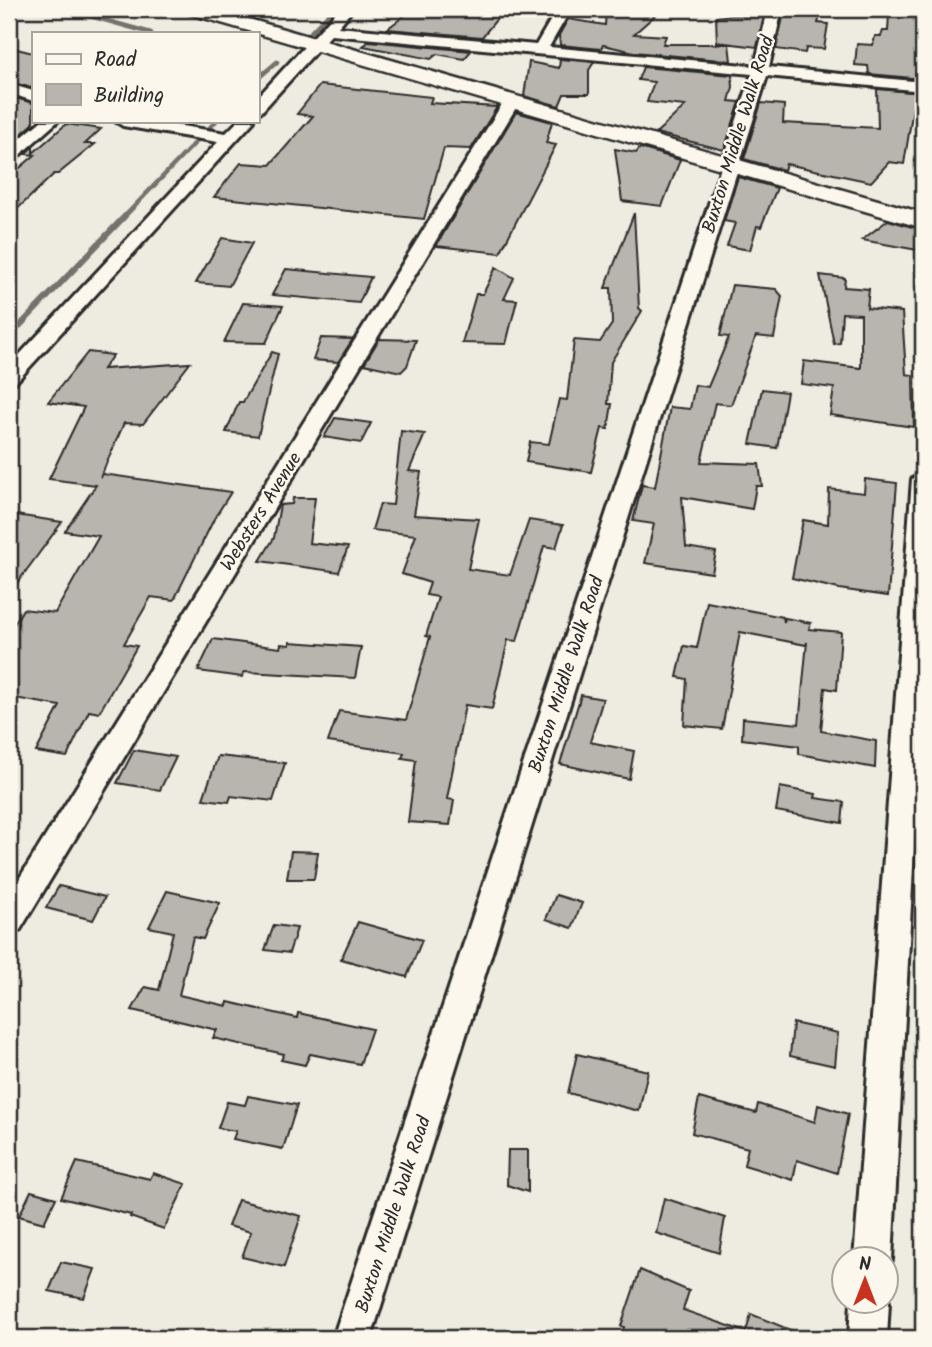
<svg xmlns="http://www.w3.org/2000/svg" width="932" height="1347" font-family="Kalam,sans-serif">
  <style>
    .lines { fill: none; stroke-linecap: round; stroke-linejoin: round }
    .stream-far1 { stroke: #74726e; stroke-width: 4.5 }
    .stream { stroke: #74726e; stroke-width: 6 }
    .building { fill: #b8b5ae; stroke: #2b2b2b; stroke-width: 2 }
    .minor-casing { stroke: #2b2b2b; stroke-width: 6 }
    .secondary-casing { stroke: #2b2b2b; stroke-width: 5 }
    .minor { fill: #fbf7ec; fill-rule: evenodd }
    .secondary { fill: #fbf7ec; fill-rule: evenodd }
    .labels { text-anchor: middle; stroke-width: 5; stroke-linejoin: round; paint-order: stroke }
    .street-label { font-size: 19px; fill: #2b2b2b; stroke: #fbf7ec }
  </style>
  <rect width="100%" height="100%" fill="#eeebe0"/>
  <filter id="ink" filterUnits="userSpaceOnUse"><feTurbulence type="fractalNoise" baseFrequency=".0143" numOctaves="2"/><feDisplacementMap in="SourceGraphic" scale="14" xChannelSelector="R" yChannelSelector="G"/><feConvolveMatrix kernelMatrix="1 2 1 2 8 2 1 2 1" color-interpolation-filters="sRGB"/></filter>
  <g filter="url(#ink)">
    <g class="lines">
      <path class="stream-far1" d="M65 9 151 33
        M308 35 333 9
        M257 79 277 62
        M124 217 216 121"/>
      <path class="stream" d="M9 337 125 216"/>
    </g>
    <path class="building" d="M413 9H505L482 37 387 29Z
      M794 9H822L818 23 828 24 824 49 806 48 805 53 776 49 783 17H791Z
      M606 10 660 11 634 34 666 36 663 44H729L731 61 634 52 603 45 601 49 560 45 559 35 568 19 605 25Z
      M889 14 923 17V79L869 74 868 66 855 65 857 44 873 45 875 36H881L883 31H888Z
      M731 15 764 16 757 47 717 42 716 17Z
      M370 41 471 51 464 59 437 54 431 59 363 46Z
      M9 47 33 53V88L9 82Z
      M560 59 594 62 589 70V94H564L559 106 524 96 529 62 559 68Z
      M643 67 732 75 733 87 729 101 740 102 724 150 656 133 685 106 647 102 654 82 638 80Z
      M320 85 432 97 430 103 497 107 471 149 444 148 424 219 214 197 241 163 270 165 313 116 297 114Z
      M877 89 923 93V103L914 102 904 164 889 162 871 182 786 164 784 170 744 159 761 103 784 105 783 123 878 128Z
      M9 96 33 103V124L9 145Z
      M516 112 552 122 546 143 556 145 500 253 436 246Z
      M66 124 101 129 85 144H95L58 174H54L9 217V177L35 155 25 154 33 146V153Z
      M640 148 680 160 662 206 622 201 615 149 636 153Z
      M738 177 777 188 761 227 757 226 750 250 727 246 735 223 724 221Z
      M634 213 639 308 642 311 611 362 608 404H612L608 429 602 428 591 472 526 462 530 442 549 444 559 399 567 400 574 340 600 342 612 324 611 288H605Z
      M888 220 923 230V251L862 240Z
      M222 238 252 243 229 286 196 283Z
      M496 267 514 278 504 299 517 300 506 344 462 343 476 294H483Z
      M286 269 371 277 359 303 272 295Z
      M820 275 845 278 844 287 869 289 867 308 902 312 906 374 913 375 914 427 830 415 834 388 801 384 804 361 861 368V314L842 313 840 343 834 344Z
      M732 285 776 289 782 296 774 338 756 336 731 405 715 403 701 462 759 464 762 486H756L752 509 682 497 686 547 716 552 712 573 645 563 654 524 633 521 642 485 655 487 670 407 690 409 695 385 708 387 729 337 720 336Z
      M243 303 283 306 266 343 224 342Z
      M321 338 353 339 338 362 313 360Z
      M379 339 416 340 407 366 401 372 364 364Z
      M88 352 113 355 103 369 190 363 143 424 124 423 100 478 103 474 231 492 214 519 174 600 151 597 124 644 137 646 99 713 89 711 67 757 36 752 60 706 9 697V633L23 609 55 613 99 536 65 531 96 485 49 479 84 407 48 402Z
      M272 352 278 354 258 436 226 432 239 402H243Z
      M762 389 787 392 777 448 750 444Z
      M335 418 371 423 361 443 324 437Z
      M401 431 425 434 409 471 421 472 414 515 479 519 468 569 510 575 529 520 563 525 556 548 544 546 517 641 508 640 492 709 465 705 447 799 454 800 450 825 408 822 416 760 402 758 404 753 328 742 339 711 406 720 430 637 426 636 438 597 426 595 430 583 402 574 416 535 372 530 380 504 393 505Z
      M865 479 897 483 888 596 839 589 792 578 803 520 828 524 829 489 864 493Z
      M293 498H315L309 543 348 547 339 572 260 561 274 538 280 505 292 504Z
      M16 515 62 522 9 594V525Z
      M707 602 783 617 784 622 785 618 811 623 809 629 841 632 837 690 825 688 821 731 876 741 875 768 799 754V746L742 739 743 718 799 724 807 642 806 645 740 632 722 729 684 725 687 679 677 677 684 646 697 648Z
      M213 639 280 648 281 644 290 645V642L361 647 355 678 244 672 242 677 198 671Z
      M581 695 603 699 590 742 634 751 629 779 560 764Z
      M134 750 176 757 160 790 117 783Z
      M218 756 285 763 273 801 231 796 229 802 203 799Z
      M780 787 816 794 815 798 844 802 842 823 776 811Z
      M291 851 318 852 314 879H287Z
      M59 886 105 897 93 920 46 908Z
      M167 891 220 903 203 939 193 937 179 995 227 1006 228 1002 297 1018 298 1013 372 1029 360 1064 310 1054 305 1065 281 1060 284 1054 213 1038 217 1030 132 1010 145 987 159 990 173 932 149 927Z
      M556 895 582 903 572 928 546 919Z
      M358 922 422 940 407 977 341 959Z
      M274 925 297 928 289 953 265 950Z
      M793 1023 838 1033 835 1066 790 1056Z
      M577 1054 648 1071 639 1111 568 1093Z
      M248 1096 297 1105 283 1149 233 1139 236 1131 218 1128 227 1102 245 1105Z
      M699 1098 756 1113 758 1104 815 1122 818 1105 848 1114 837 1173 797 1160 793 1180 744 1165 748 1148 692 1133Z
      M508 1150H528V1192L507 1185Z
      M77 1162 150 1179 153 1173 186 1184 164 1229 130 1217 131 1215 61 1198Z
      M31 1191 56 1198 44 1223 19 1216Z
      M664 1198 725 1218 719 1253 656 1233Z
      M238 1200 301 1216 284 1267 242 1257 251 1232 228 1226Z
      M61 1262 95 1269 84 1298 49 1291Z
      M640 1270 689 1291 683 1310 746 1332 751 1314 810 1338H621L624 1327 621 1326Z"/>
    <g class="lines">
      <defs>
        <path id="minor" d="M339 9H353L338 27 536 45 557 9H571L549 47 755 66 768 9H782L769 67 923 82V91L767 76 371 1338H333L752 74 331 35 262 111 257 113V98Z
          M9 84 33 91V101L9 93Z
          M512 96 520 101 20 930 9 934V895L504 101Z
          M41 121H58L15 159 9 161V148Z
          M115 121H150L226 133 238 121H254L16 382 9 384V366L218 142 123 126Z
          M923 472V681L892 1260 886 1273V1260H854L912 479Z
          M886 1296 889 1302 887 1338H849L851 1302H886Z"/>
        <path id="secondary" d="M184 9H214L923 213V228L187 13Z"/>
      </defs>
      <use href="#minor" class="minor-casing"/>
      <use href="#secondary" class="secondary-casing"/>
      <use href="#minor" class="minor"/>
      <use href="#secondary" class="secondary"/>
    </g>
  </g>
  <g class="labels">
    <g class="street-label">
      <text transform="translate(737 134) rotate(-73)" y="7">Buxton Middle Walk Road</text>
      <text transform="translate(260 511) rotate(-58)" y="7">Websters Avenue</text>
      <text transform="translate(565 674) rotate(-72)" y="7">Buxton Middle Walk Road</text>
      <text transform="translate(392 1214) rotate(-72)" y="7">Buxton Middle Walk Road</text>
    </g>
  </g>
  <rect width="932" height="1347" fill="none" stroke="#fbf7ec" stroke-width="35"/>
  <rect x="18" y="18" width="897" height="1312" fill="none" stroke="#2b2b2b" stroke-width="2.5" filter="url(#ink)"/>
  <rect x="32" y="32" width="228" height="91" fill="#fbf7ec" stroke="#a8a59f" stroke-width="2"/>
  <rect x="46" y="54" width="35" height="10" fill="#fbf7ec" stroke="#a8a59f" stroke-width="2"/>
  <text x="94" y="66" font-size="21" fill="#2b2b2b">Road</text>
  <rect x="46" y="84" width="35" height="21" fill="#b8b5ae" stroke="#a8a59f" stroke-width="2"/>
  <text x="94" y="102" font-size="21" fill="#2b2b2b">Building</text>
  <g transform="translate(865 1280)"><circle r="33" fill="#fbf7ec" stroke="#a8a59f" stroke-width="2"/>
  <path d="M0-5L12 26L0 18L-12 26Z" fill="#c8321e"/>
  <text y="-10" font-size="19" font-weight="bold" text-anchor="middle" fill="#2b2b2b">N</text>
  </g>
</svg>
